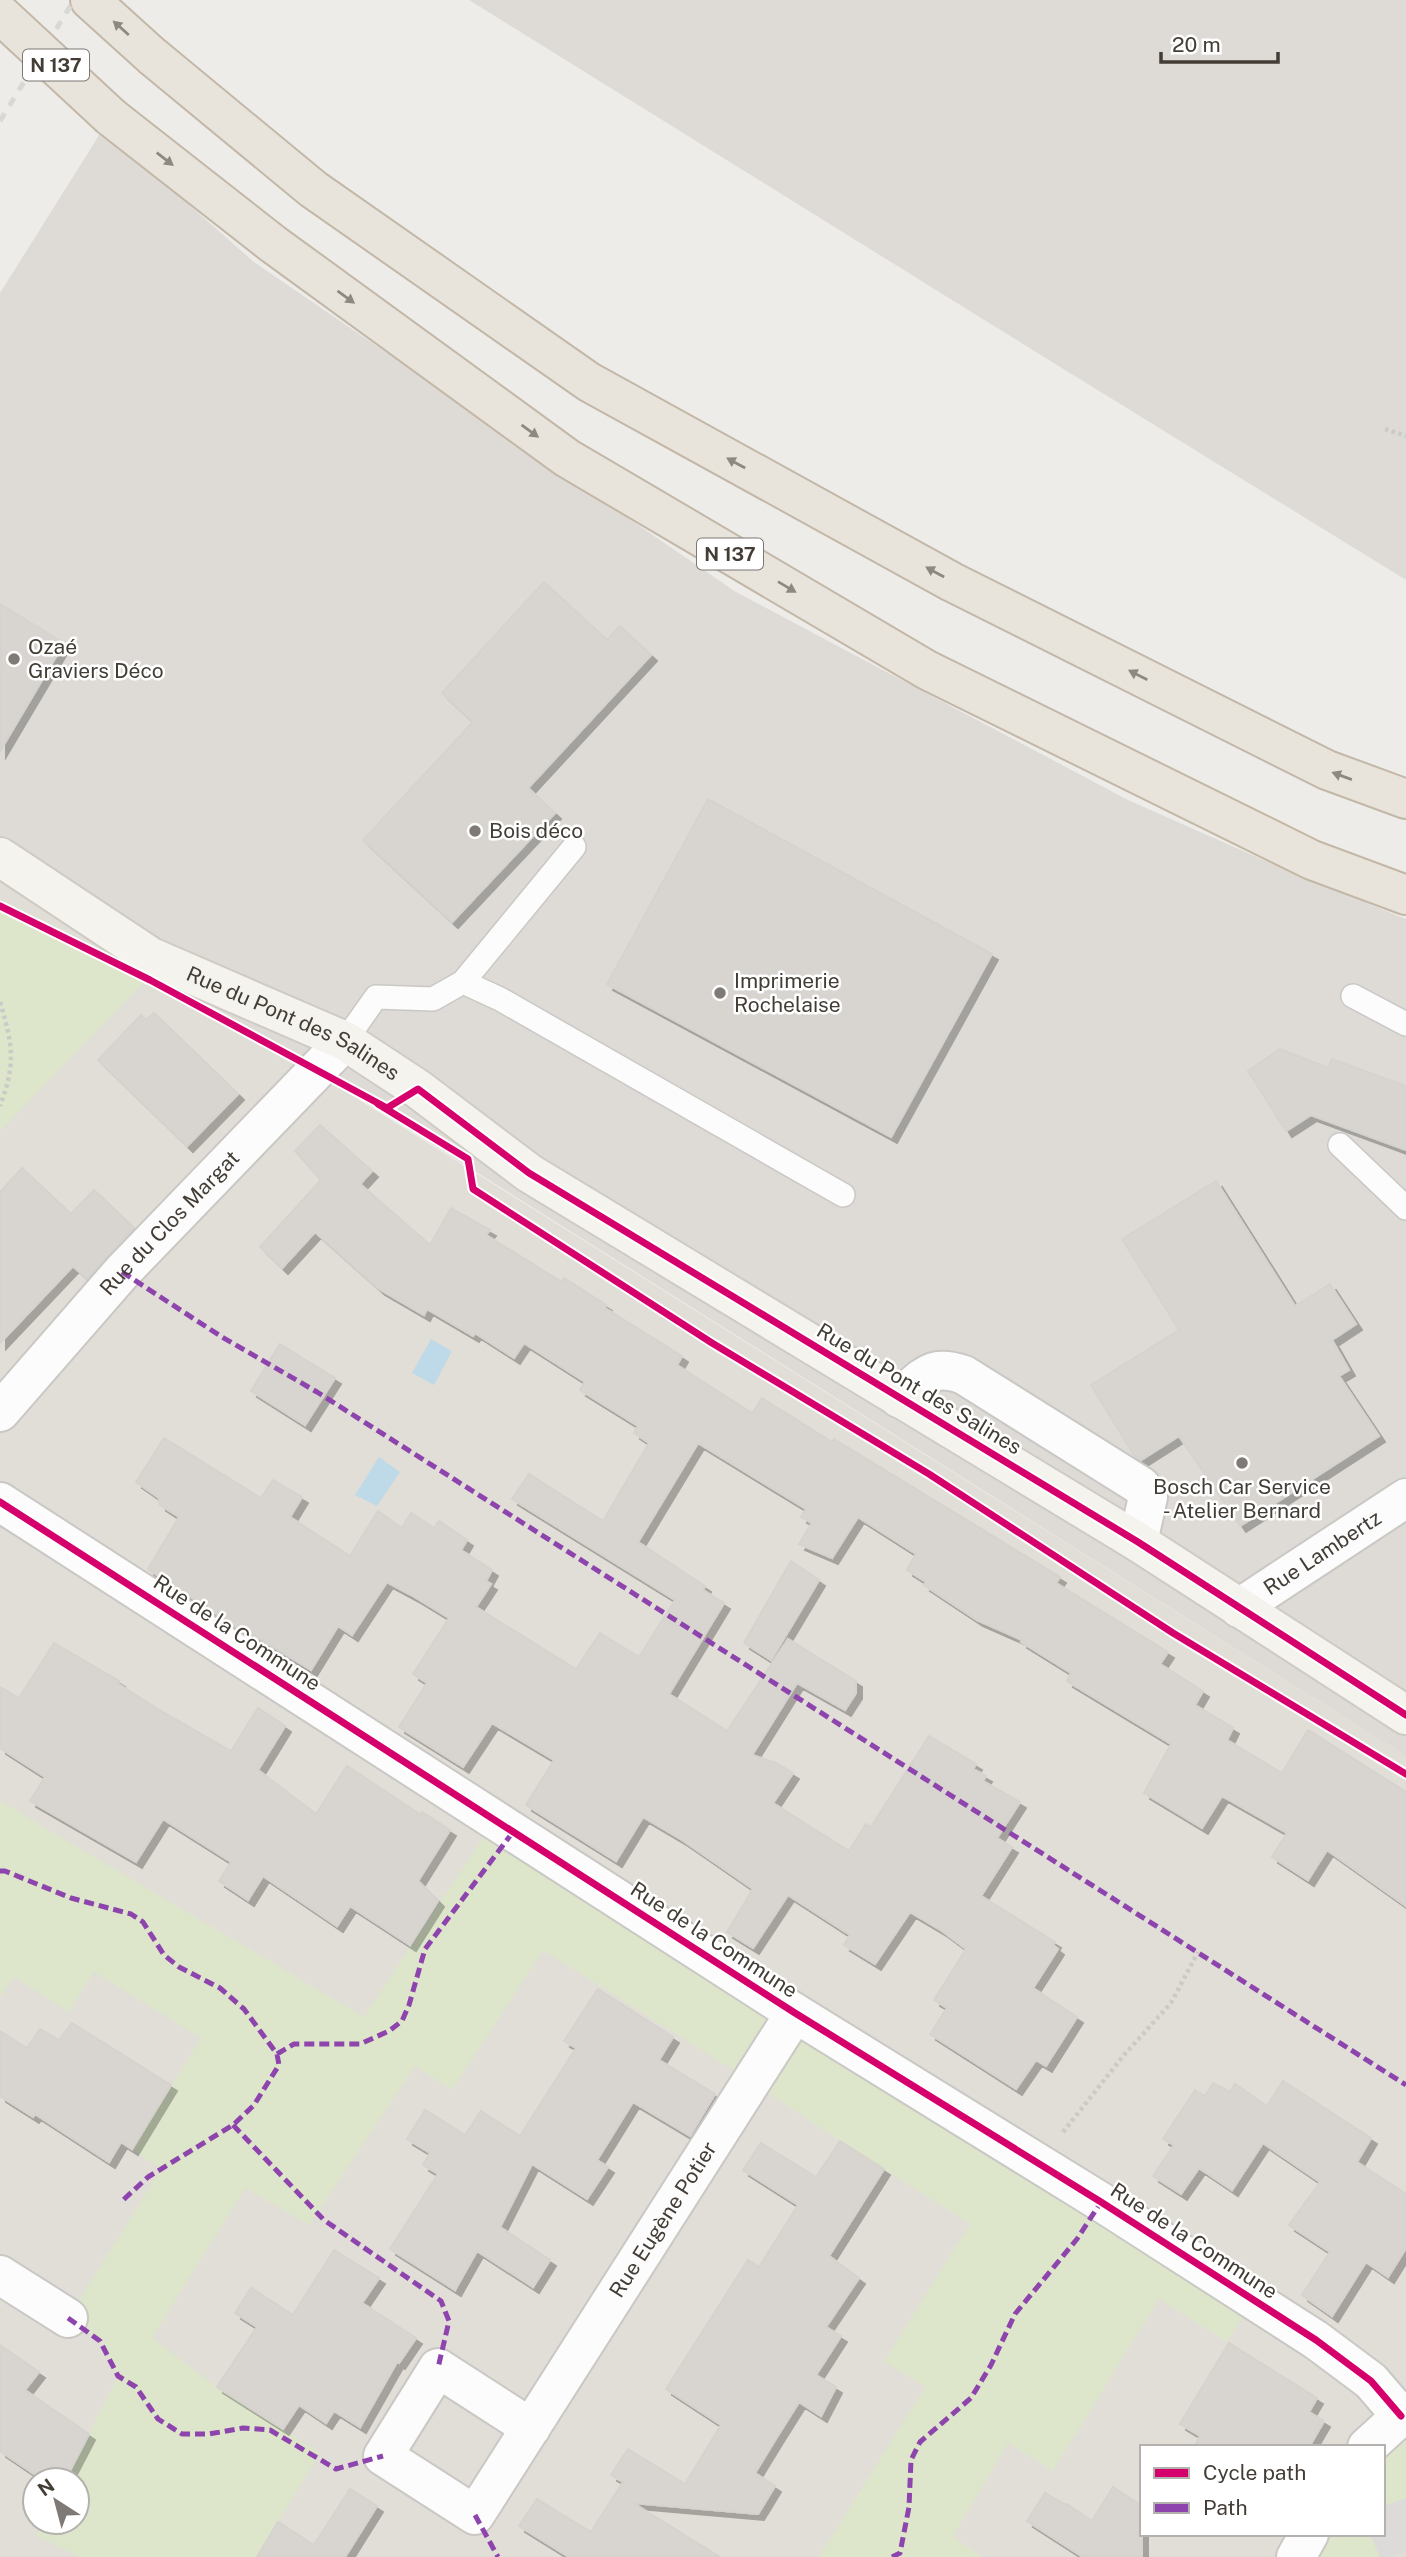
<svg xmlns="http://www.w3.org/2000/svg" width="1406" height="2557" font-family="'Public Sans',sans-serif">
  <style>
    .residential { fill: #e1ddd7; fill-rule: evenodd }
    .industrial { fill: #dedbd7 }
    .green { fill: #dde6cb }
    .parking { fill: #dddbd9 }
    .water { fill: #bedae8 }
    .building { fill: #d8d5d1; stroke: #d6d3cf; stroke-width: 2; filter: url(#shadow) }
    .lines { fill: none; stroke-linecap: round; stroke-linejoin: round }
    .lane-casing { stroke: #cac8c5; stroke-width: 26 }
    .street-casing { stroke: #cac8c5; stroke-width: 42 }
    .secondary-casing { stroke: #cfcbc3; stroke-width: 42 }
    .highway-casing { stroke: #c3b7a7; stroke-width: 42 }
    .path { stroke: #cccac7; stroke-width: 4.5; stroke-dasharray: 3.5 3.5; stroke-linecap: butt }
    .lane { stroke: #fcfcfc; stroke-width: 23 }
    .street { stroke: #fcfcfc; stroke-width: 38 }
    .secondary { stroke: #f5f3ee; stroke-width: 38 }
    .highway { stroke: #e9e4db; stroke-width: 38 }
    .rail { stroke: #d8d8d7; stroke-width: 5; stroke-dasharray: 9 9; stroke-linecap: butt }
    .highway-bridge-casing { stroke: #c3b7a7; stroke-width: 42; stroke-linecap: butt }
    .highway-bridge { stroke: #e9e4db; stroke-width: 38 }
    .quiet { stroke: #8e44ad; stroke-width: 5; stroke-dasharray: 10 5; stroke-linecap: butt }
    .cycleway-casing { stroke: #fff; stroke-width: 11 }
    .cycleway { stroke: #d6006c; stroke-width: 7 }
    .oneway { fill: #8e8880 }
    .poi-dot { fill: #7f7a75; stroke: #fff; stroke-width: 2.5 }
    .labels { text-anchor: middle; stroke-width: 5; stroke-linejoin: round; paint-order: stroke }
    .shield { fill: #fff; stroke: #7b7772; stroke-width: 2 }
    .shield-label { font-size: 19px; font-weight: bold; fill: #433d36 }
    .poi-label { font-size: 21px; fill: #433d36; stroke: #fff; text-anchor: start }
    .street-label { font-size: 21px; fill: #433d36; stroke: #fff }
  </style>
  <defs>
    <filter id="shadow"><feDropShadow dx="6" dy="6" stdDeviation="0" flood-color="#0004"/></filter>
  </defs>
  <rect width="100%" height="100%" fill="#eeece9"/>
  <path class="residential" d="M0 875 1406 1756V2557H0ZM1142 2447H1383V2534H1142ZM35 2480H77V2522H35Z"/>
  <path class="industrial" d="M469 0H1406V580L1002 331Z
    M103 129 254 262 736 592 1128 800 1293 873 1406 919V1756L0 873V293Z"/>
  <path class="green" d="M0 906 147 979 0 1131Z
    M0 1801 364 2017 495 1820 1254 2300 1227 2342 1159 2299 1053 2471 1008 2443 953 2536 982 2557H819L925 2387 884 2361 970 2224 840 2141 752 2082 543 1950 452 2090 415 2066 309 2225 245 2188 152 2338 217 2387 320 2453 257 2557H79L36 2535 43 2522H77V2480H65L118 2376 100 2341 68 2318 161 2169 132 2149 201 2038 94 1972 69 2012 14 1977 0 1997Z
    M1406 2415V2498L1383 2506V2447Z
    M1309 2534H1370L1380 2557H1297Z"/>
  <path class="parking" d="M1406 2498V2551L1391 2557H1380L1370 2534H1383V2506Z"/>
  <path class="water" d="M431 1339 452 1351 434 1385 412 1373Z
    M379 1457 400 1472 377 1506 355 1495Z"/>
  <path class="building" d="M544 582 607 640 620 626 651 655 528 788 555 813 452 922 363 840 473 722 442 693Z
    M0 604 64 643 0 751Z
    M708 799 992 954 891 1137 607 984Z
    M154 1013 238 1094 187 1146 98 1060 141 1015 146 1020Z
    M1280 1049 1328 1068 1332 1059 1406 1086V1150L1311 1115 1286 1131 1248 1071Z
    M320 1125 372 1171 360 1184 430 1245 451 1208 490 1230 486 1235 562 1282 564 1278 606 1305 605 1308 682 1356 677 1365 752 1413 762 1398 832 1442 834 1439 1060 1577 1056 1583 1168 1652 1160 1664 1203 1691 1195 1705 1233 1728 1227 1740 1282 1773 1308 1730 1406 1792V1906L1327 1850 1308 1880 1272 1857 1287 1833 1222 1796 1202 1828 1144 1793 1171 1744 1067 1681 1071 1673 1021 1642 1022 1640 977 1620 924 1585 926 1582 907 1570 916 1554 858 1517 832 1558 799 1544 812 1523 801 1517 806 1509 698 1443 638 1542 705 1586 703 1590 724 1603 669 1694 727 1731 788 1639 856 1681V1693L845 1710 797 1683 752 1755 776 1763 793 1773 773 1803 849 1851 866 1824 871 1827 929 1736 976 1764 973 1769 986 1776 983 1781 1020 1802 997 1838 1012 1847 981 1896 1055 1942 1053 1945 1058 1949 1033 1988 1077 2017 1046 2066 1036 2060 1016 2089 930 2034 947 2008 934 2000 966 1949 942 1931 910 1912 875 1964 844 1945 850 1935 788 1895 753 1948 727 1932 753 1889 682 1840 643 1817 616 1861 526 1805 554 1760 492 1723 463 1767 399 1727 427 1683 413 1674 449 1618 413 1596 387 1582 352 1635 338 1626 311 1670 250 1633 248 1635 148 1569 179 1517 160 1505 159 1498 136 1482 164 1438 261 1498 273 1480 302 1497 290 1517 350 1556 378 1511 402 1528 411 1513 434 1528 439 1521 467 1540 461 1550 492 1570 486 1581 491 1584 476 1607 576 1669 600 1633 639 1657 675 1600 512 1499 529 1474 603 1521 649 1443 634 1433 638 1426 580 1390 585 1382 524 1343 514 1358 475 1333 473 1336 427 1309 424 1315 379 1289 315 1232 282 1268 260 1247 321 1180 295 1151Z
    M22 1168 71 1214 94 1190 134 1228 87 1279 73 1266 0 1343V1192Z
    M1216 1181 1295 1306 1330 1284 1356 1324 1332 1340 1349 1370 1339 1376 1379 1436 1240 1526 1179 1436 1141 1460 1135 1457 1091 1385 1179 1330 1122 1239Z
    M280 1344 335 1378 305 1425 251 1391Z
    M791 1561 819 1580 771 1660 744 1643Z
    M54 1643 119 1681 117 1683 156 1708 231 1751 258 1708 285 1726 258 1770 316 1814 347 1766 421 1815 422 1812 450 1830 418 1881 438 1901 410 1945 350 1906 337 1926 263 1876 248 1900 219 1881 231 1862 163 1819 136 1862 30 1801 45 1777 0 1748V1687L19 1698Z
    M598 1989 673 2037 659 2060 715 2094 690 2136 633 2102 597 2160 608 2167 587 2199 532 2164 500 2227 550 2260 533 2287 477 2251 455 2290 390 2249 438 2174 423 2165 430 2153 407 2139 425 2110 465 2135 481 2111 520 2136 576 2048 564 2041Z
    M72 2023 171 2085 132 2149 121 2142 109 2162 35 2114 33 2117 0 2096V2031L27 2048 40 2029 59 2040Z
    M1283 2081 1371 2138 1357 2162 1406 2194V2248L1388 2277 1366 2262 1332 2316 1302 2295 1330 2252 1289 2225 1320 2182 1263 2143 1232 2190 1199 2168 1181 2194 1153 2176 1174 2145 1163 2139 1195 2090 1205 2096 1213 2083 1230 2092 1235 2084 1267 2106Z
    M840 2141 884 2169 829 2256 859 2278 826 2327 841 2336 816 2375 836 2387 821 2416 799 2402 777 2437 755 2473 775 2486 758 2514 633 2503 720 2557H569L519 2526 537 2499 591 2532 623 2482 611 2475 628 2449 685 2484 721 2425 666 2389 748 2260 759 2267 798 2205 743 2170 761 2143 816 2177Z
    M334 2250 379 2278 362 2303 416 2338 399 2363 397 2362 360 2427 334 2411 326 2423 299 2405 283 2429 217 2387 257 2327 235 2313 251 2288 293 2315Z
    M1229 2343 1317 2398 1309 2412 1324 2421 1309 2447H1194L1200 2436 1180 2424Z
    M0 2345 39 2372 25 2390 89 2434 65 2480H43L0 2451Z
    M1113 2487 1142 2506V2557H1083L1027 2521 1045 2493 1066 2505 1067 2504 1092 2521Z
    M350 2489 377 2506 345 2557H257L278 2522 314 2545Z"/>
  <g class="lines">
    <defs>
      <path id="lane" d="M463 982 574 847
        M1353 996 1406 1024
        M345 1041 376 997 433 999 463 982 500 999 843 1195
        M1340 1145 1406 1208"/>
      <g id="street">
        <path d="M899 1398C925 1377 930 1363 964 1375L1141 1486 1148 1497 1138 1542"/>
        <path id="s1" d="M0 1412 122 1272 345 1041"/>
        <path d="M0 1502 795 2013 1101 2202 1316 2340 1371 2381 1401 2416"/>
        <path id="s2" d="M1239 1608 1406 1498"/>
        <path d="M0 2275 68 2318"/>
        <path id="s3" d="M531 2428 438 2368 383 2456 475 2515 795 2013"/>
        <path d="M1367 2447 1401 2416 1406 2415"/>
        <path d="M1296 2557 1309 2534"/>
      </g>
      <g id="secondary">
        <path id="s4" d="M0 857 151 957 345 1041 418 1089 529 1173 1138 1542 1406 1715"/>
      </g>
      <path id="highway" d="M90 0 152 56 313 189 589 382 952 582 1327 770 1406 799
        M111 117 273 244 567 458 927 670 1312 860 1406 895"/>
    </defs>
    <use href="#lane" class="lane-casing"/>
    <use href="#street" class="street-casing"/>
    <use href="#secondary" class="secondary-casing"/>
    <use href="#highway" class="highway-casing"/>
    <path class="path" d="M1385 429 1406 436
      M0 1002C13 1045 16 1064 0 1106
      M1063 2132 1124 2055 1171 2003 1198 1952"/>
    <use href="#lane" class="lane"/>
    <use href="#street" class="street"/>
    <use href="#secondary" class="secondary"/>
    <use href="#highway" class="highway"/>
    <path class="rail" d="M0 121 74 0"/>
    <defs>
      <path id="highway-bridge" d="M0 14 111 117"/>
    </defs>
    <use href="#highway-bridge" class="highway-bridge-casing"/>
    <use href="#highway-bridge" class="highway-bridge"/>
    <path class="quiet" d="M122 1272 222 1337 317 1392 1406 2085
      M0 1871H5L71 1898 131 1914 143 1922 164 1955 179 1967 220 1988 244 2009 277 2054 279 2065 254 2105 233 2125 148 2177 121 2202
      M277 2054 294 2044H360L389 2031 402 2021 409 2005 425 1949 513 1832
      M233 2125 324 2220 441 2301 449 2321 438 2368
      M68 2318 100 2341 118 2376 136 2387 158 2419 182 2434H209L243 2428 270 2430 336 2469 383 2456
      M475 2515 498 2557
      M892 2557 900 2553 909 2507 911 2460 920 2442 971 2398 991 2365 1015 2314 1077 2239 1101 2202"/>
    <defs>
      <path id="cycleway" d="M0 906 150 980 387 1108 418 1089 529 1173 1138 1542 1406 1715
        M378 1104 468 1159 473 1189 712 1343 929 1474 1173 1633 1406 1774
        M0 1502 795 2013 1101 2202 1316 2340 1371 2381 1401 2416"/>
    </defs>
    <use href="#cycleway" class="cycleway-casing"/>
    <use href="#cycleway" class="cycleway"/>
  </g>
  <defs><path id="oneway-solid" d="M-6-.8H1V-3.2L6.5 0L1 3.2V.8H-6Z" transform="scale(1.75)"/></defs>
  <g class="oneway">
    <use href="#oneway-solid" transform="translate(121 28) rotate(-138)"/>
    <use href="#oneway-solid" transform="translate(165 159) rotate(38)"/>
    <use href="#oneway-solid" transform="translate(346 297) rotate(36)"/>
    <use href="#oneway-solid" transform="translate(530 431) rotate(36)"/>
    <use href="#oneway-solid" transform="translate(736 463) rotate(-151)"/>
    <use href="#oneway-solid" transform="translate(935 572) rotate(-151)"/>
    <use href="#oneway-solid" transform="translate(787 587) rotate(31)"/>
    <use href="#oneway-solid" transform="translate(1138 675) rotate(-153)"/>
    <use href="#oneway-solid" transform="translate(1342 776) rotate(-160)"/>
  </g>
  <g class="poi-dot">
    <circle cx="14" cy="659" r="7"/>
    <circle cx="475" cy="831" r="7"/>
    <circle cx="720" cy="993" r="7"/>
    <circle cx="1242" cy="1463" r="7"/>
  </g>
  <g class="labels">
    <g class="shield">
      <rect x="23" y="49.5" width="66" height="31" rx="5"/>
      <rect x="697" y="538.5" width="66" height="31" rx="5"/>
    </g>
    <g class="shield-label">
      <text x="56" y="72">N 137</text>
      <text x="730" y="561">N 137</text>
    </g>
    <g class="poi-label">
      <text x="28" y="654">Ozaé<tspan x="28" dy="24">Graviers Déco</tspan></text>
      <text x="489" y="838">Bois déco</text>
      <text x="734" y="988">Imprimerie<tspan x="734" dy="24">Rochelaise</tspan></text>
      <text x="1242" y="1494" text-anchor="middle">Bosch Car Service<tspan x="1242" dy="24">- Atelier Bernard</tspan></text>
    </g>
    <g class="street-label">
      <text dy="7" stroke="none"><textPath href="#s4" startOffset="338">Rue du Pont des Salines</textPath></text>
      <text dy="7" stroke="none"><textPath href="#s1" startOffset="254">Rue du Clos Margat</textPath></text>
      <text transform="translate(919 1389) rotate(31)" y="7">Rue du Pont des Salines</text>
      <text dy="7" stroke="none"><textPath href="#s2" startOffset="100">Rue Lambertz</textPath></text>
      <text transform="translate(237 1633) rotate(33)" y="7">Rue de la Commune</text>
      <text transform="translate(714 1940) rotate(33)" y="7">Rue de la Commune</text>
      <text dy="7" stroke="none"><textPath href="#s3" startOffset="674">Rue Eugène Potier</textPath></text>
      <text transform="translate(1194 2241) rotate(33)" y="7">Rue de la Commune</text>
    </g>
  </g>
  <rect x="1140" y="2445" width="245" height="91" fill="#ffffff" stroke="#b4b1af" stroke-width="2"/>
  <rect x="1154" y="2468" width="35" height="10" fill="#d6006c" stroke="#b4b1af" stroke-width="2"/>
  <text x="1203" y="2480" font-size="21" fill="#433d36">Cycle path</text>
  <rect x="1154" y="2503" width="35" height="10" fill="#8e44ad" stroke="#b4b1af" stroke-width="2"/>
  <text x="1203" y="2515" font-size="21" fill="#433d36">Path</text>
  <g transform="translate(56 2501) rotate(324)"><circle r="33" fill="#ffffff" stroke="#b4b1af" stroke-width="2"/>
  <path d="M0-5L12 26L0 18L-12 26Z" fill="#7f7a75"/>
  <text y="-10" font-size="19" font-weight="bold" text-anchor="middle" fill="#433d36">N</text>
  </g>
  <path d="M1161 52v10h117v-10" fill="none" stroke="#433d36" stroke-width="3.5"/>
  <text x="1172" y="52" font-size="21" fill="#433d36" stroke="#ffffff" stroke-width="5" paint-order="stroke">20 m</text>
</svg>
